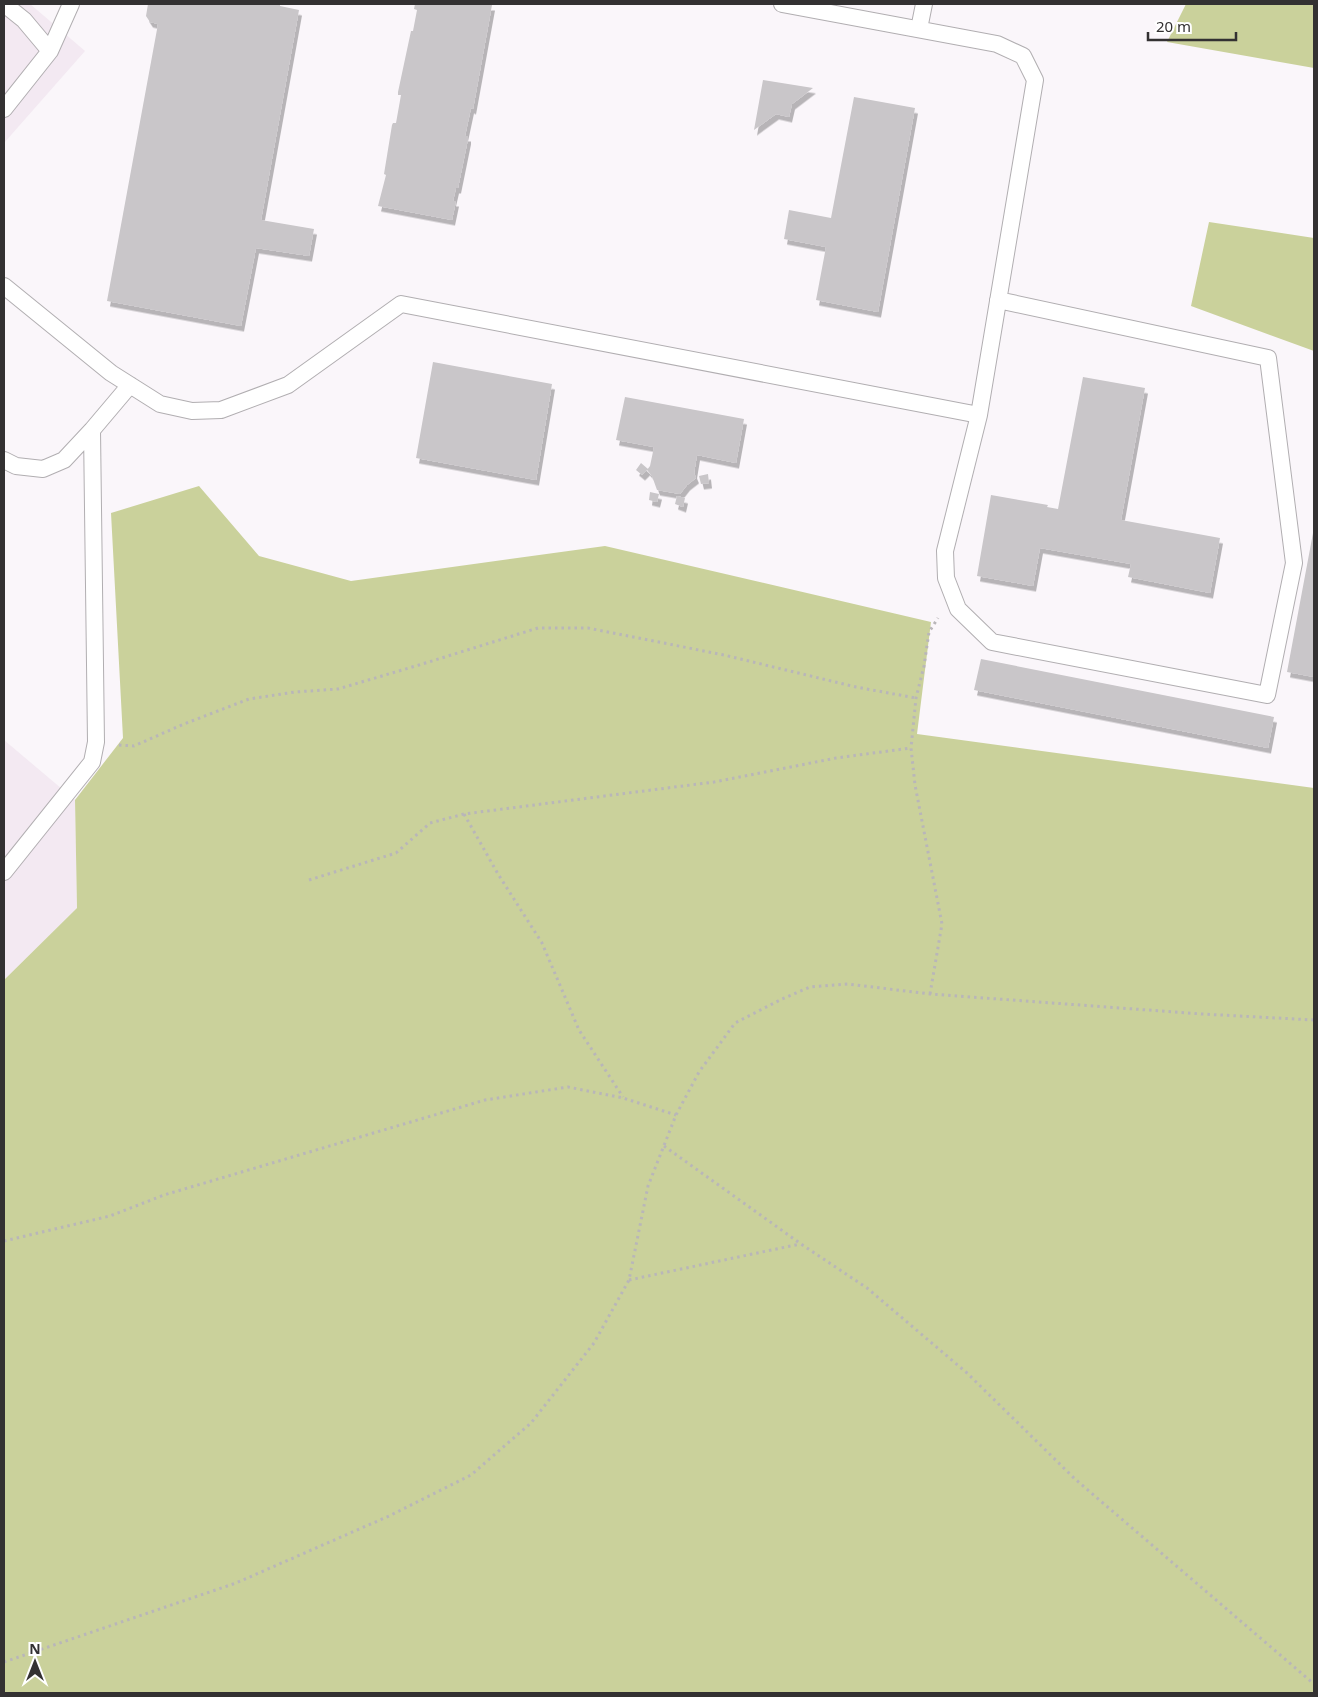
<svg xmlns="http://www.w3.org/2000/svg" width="1318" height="1697" font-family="'Noto Sans',sans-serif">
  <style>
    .built { fill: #f3e9f2 }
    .green { fill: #cad19b }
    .building { fill: #c9c6c9; filter: url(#shadow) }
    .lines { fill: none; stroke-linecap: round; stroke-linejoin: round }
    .service-casing { stroke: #b1aeb1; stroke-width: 18 }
    .path { stroke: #b9b6b9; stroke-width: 3; stroke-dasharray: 2.5 4; stroke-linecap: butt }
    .service { stroke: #fff; stroke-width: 16 }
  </style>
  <defs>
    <filter id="shadow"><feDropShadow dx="3" dy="5.5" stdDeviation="0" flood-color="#0004"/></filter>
  </defs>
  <rect width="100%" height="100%" fill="#faf6fa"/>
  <path class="built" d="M4 4H30L85 51 4 143Z
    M4 740 75 800 77 908 4 980Z"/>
  <path class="green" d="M1186 4H1314V68L1167 42Z
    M1209 222 1314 238V351L1191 306Z
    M199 486 259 556 351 581 605 546 931 622 917 734 1314 788V1693H4V980L77 908 75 800 123 738 111 513Z"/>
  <path class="building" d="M148 4H280V6L299 10 261 220 314 229 309 256 256 248 241 326 107 301 158 24 150 22 146 16Z
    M415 4 492 5 473 109 471 108 465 136H468V139L458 188H456L453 201H456L452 220 378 206 386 175 384 174 392 125 393 123H396L401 95H398V92L411 31H413L417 10 414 9Z
    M763 80 813 88 792 104 789 117 776 114 754 130Z
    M854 97 915 108 878 312 816 300 826 247 784 239 789 210 831 218Z
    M433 362 552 384 536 480 416 458Z
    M1083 377 1145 388 1121 520 1220 538 1210 593 1128 577 1131 564 1040 548 1033 586 977 576 991 495 1048 505 1047 507 1058 509Z
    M625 397 744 419 736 463 697 455 694 473 696 478 687 485 680 494 657 490 652 476 647 470 650 466 654 447 616 440Z
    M641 463 648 469 642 475 636 470Z
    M708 474 709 483 701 484 699 476Z
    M650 492 659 494 657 502 649 500Z
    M677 496 685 498 683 507 675 504Z
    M1313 533H1314V677L1287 672Z
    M981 659 1274 717 1268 748 974 690Z"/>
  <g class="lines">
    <defs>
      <path id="service" d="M4 4 24 20 50 51
        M919 29 924 4
        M4 109 50 51 71 4
        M4 286 111 373 160 404 192 411 221 410 288 385 401 304 979 415 1035 80 1023 56 997 44 782 4
        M979 415 945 551 946 578 958 609 992 642 1267 695 1294 563 1268 358 998 300
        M4 460 16 466 43 469 64 460 92 430 130 385
        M4 872 92 762 96 742 92 430"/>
    </defs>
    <use href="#service" class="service-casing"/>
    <path class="path" d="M119 745 134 746 184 724 249 699 295 692 338 689 419 665 538 628H588L724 655 856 687 916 698
      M464 814 498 874 542 943 579 1030 623 1097
      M309 880 396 853 430 823 464 814 714 782 836 758 911 748
      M930 994 942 924 915 785 911 748 916 698 924 666 929 632 938 618
      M664 1146 801 1244 867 1288 967 1373 1075 1479 1314 1684
      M4 1241 110 1216 164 1195 485 1100 568 1087 623 1098 676 1115
      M629 1280 800 1244
      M4 1662 236 1583 389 1516 471 1475 531 1423 594 1343 629 1280 648 1186 676 1115 699 1072 735 1023 782 999 810 987 848 984 930 994 1202 1014 1314 1020"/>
    <use href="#service" class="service"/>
  </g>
  <rect width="1318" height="1697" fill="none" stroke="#333132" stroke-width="10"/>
  <g transform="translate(35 1662)" stroke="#ffffff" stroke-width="4" paint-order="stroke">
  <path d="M0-4L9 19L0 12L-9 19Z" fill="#333132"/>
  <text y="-8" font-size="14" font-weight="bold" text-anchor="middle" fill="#333132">N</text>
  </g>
  <path d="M1148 32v8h88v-8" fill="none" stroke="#333132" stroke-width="2.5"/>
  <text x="1156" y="32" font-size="15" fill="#333132" stroke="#ffffff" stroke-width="4" paint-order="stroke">20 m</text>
</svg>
